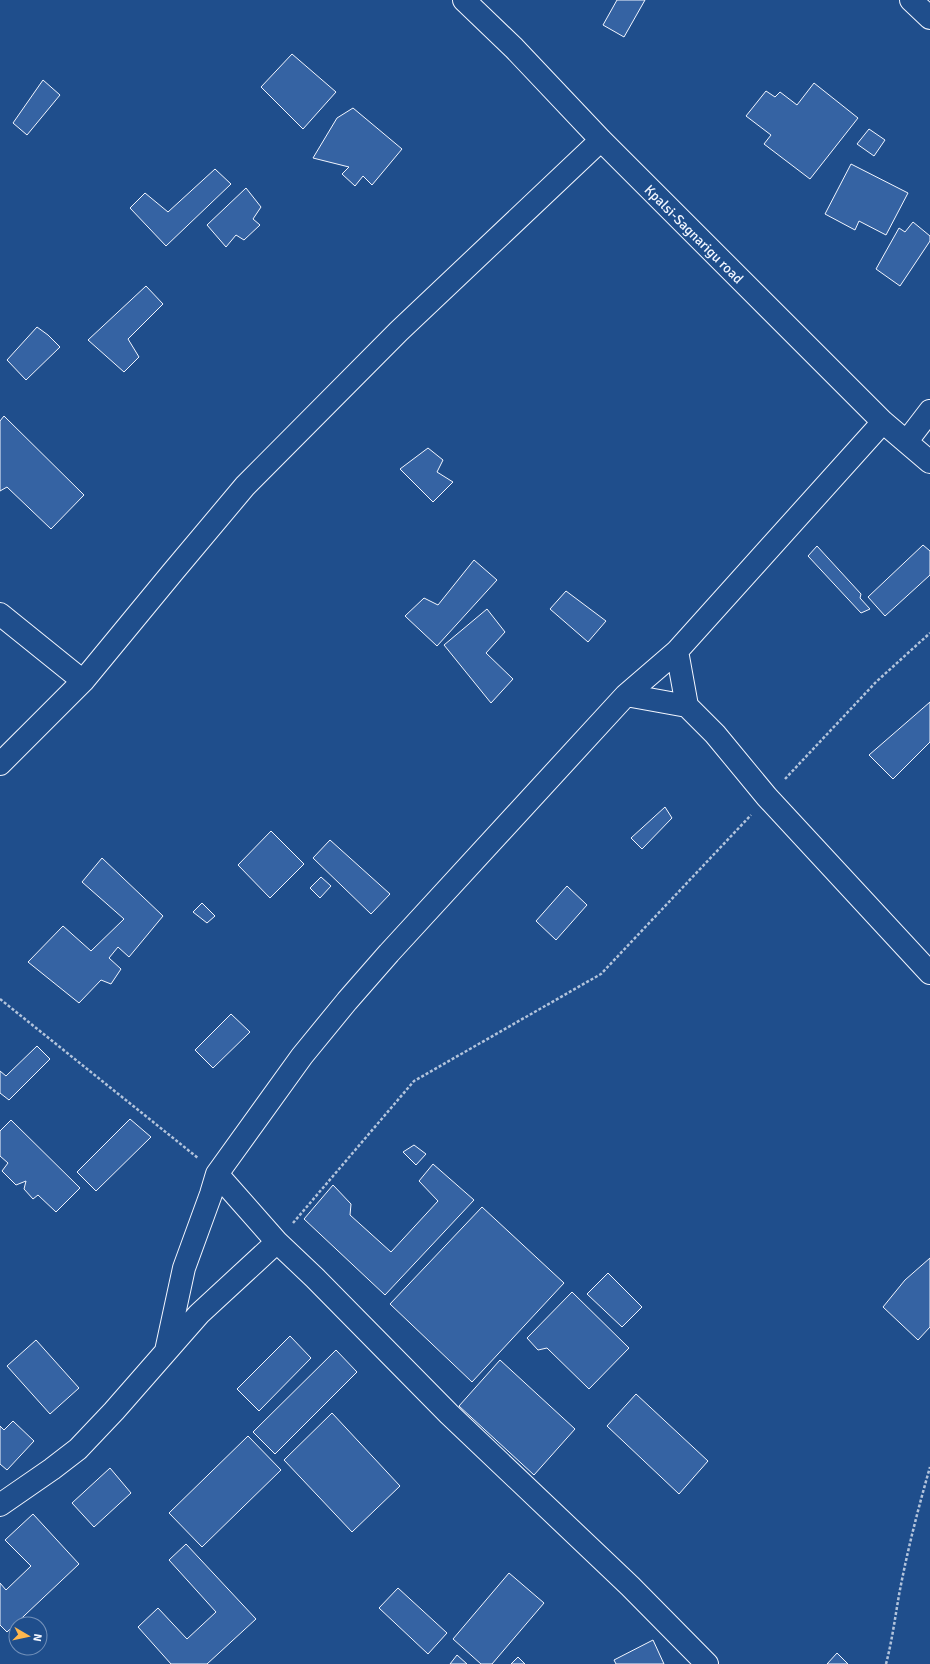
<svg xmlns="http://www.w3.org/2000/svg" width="930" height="1664" font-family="Signika,sans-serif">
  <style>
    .building { fill: #3563a3; stroke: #f2f6ff }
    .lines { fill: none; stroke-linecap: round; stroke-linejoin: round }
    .street-casing { stroke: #f2f6ff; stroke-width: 24 }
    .path { stroke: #b3c4dc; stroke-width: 2.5; stroke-dasharray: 3 2; stroke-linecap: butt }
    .street { stroke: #1f4e8c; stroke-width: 22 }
    .labels { text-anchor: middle; stroke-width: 3; stroke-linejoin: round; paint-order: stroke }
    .street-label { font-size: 14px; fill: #f2f6ff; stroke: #1f4e8c }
  </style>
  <rect width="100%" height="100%" fill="#1f4e8c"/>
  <path class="building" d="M617 0H645L624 37 603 25Z
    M292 54 336 92 303 129 261 87Z
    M43 80 60 95 27 135 13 123Z
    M814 83 858 118 810 179 764 144 771 135 746 116 766 91 775 97 780 92 797 105Z
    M353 108 402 149 372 185 363 176 355 186 342 174 349 167 313 158 337 118Z
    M869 129 885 140 874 156 857 144Z
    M851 164 908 193 886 235 859 221 855 230 825 214Z
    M215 169 231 184 166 246 130 208 145 193 168 212Z
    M246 188 261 207 253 219 260 225 244 240 236 235 226 247 207 225Z
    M913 222 930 236V241L900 286 876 269 899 228 905 232Z
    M146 286 163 304 128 339 139 357 124 372 88 340Z
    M37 327 48 335 60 347 26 380 7 360Z
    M4 416 84 495 51 529 7 487 0 491V421Z
    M428 448 443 460 437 472 453 482 433 502 400 469Z
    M923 545 930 551V575L885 616 868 597Z
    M817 546 861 594 860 598 870 609 861 613 808 556Z
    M474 560 497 580 437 646 405 616 424 598 438 605Z
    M566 591 606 621 588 642 550 609Z
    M487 609 505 632 486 653 513 679 491 703 444 645Z
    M930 702V742L893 779 869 755Z
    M665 807 672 818 642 849 631 838Z
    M271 831 304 864 270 898 238 865Z
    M330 840 390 894 371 914 313 858Z
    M102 858 163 916 129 957 118 947 109 958 121 969 111 984 101 980 79 1003 28 962 63 926 91 951 124 919 82 882Z
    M321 877 331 886 320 898 310 888Z
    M567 886 587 905 556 940 536 921Z
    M202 903 215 916 207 923 193 912Z
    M231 1014 250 1032 213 1068 195 1050Z
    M37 1046 50 1059 9 1100 0 1093V1071L6 1076Z
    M130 1119 151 1137 96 1191 77 1172Z
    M11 1120 80 1188 56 1212 38 1195 33 1199 24 1189 26 1181 16 1185 2 1171 8 1163 0 1156V1131Z
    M414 1145 426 1154 416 1165 403 1152Z
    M433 1164 474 1200 385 1295 304 1219 333 1185 351 1204 350 1215 391 1252 438 1201 419 1181Z
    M482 1207 564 1283 472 1382 390 1304Z
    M930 1258V1327L918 1340 883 1307 905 1280Z
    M608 1273 642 1307 622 1327 587 1294Z
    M572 1292 629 1348 589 1389 547 1348 538 1350 527 1338Z
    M290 1336 311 1358 259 1411 237 1389Z
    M36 1340 79 1388 50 1414 7 1366Z
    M336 1350 357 1372 275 1454 253 1432Z
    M500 1360 575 1429 534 1475 459 1406Z
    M636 1394 708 1461 679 1494 607 1426Z
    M332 1413 400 1486 352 1532 284 1460Z
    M13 1421 34 1441 7 1470 0 1464V1426L4 1430Z
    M248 1436 281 1470 202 1547 169 1513Z
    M110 1468 131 1493 94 1527 72 1503Z
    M33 1514 79 1564 7 1632 0 1625V1583L6 1590 31 1566 5 1540Z
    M186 1544 256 1619 207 1664H171L138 1627 158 1608 187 1639 216 1612 169 1560Z
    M509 1573 544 1603 492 1664H481L453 1639Z
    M398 1588 447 1633 428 1654 379 1608Z
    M653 1640 664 1664H616L614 1660Z
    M837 1653 848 1664H827Z
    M457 1655 467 1664H450Z
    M518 1657 525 1664H511Z"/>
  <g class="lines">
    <defs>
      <path id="street" d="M464 0 514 48 601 140 883 422 930 462
        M911 0 930 18
        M907 441 930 411
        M0 614 83 681
        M677 651 687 706
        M626 695 687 706 715 734 767 797 930 973
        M0 764 83 681 172 573 245 486 399 331 601 140
        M217 1174 277 1242 315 1278 449 1414 630 1586 707 1664
        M166 1351 184 1268 211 1194 217 1174 302 1056 347 1001 389 953 626 695 677 651 883 422
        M0 1505 52 1469 78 1449 114 1411 199 1314 277 1242"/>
    </defs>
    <use href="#street" class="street-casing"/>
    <path class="path" d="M785 779 876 682 930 633
      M0 999 198 1158
      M293 1223 414 1081 601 974 751 815
      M886 1664C892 1641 895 1618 899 1595 907 1552 918 1509 930 1467"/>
    <use href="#street" class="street"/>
  </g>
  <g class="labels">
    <g class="street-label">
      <text transform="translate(694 234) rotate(45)" y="5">Kpalsi-Sagnarigu road</text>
    </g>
  </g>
  <g transform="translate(28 1636) rotate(99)"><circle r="19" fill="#1f4e8c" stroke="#7391ba"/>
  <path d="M0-3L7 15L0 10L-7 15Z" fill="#ffb74d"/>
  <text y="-6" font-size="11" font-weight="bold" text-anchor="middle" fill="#f2f6ff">N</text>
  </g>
</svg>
